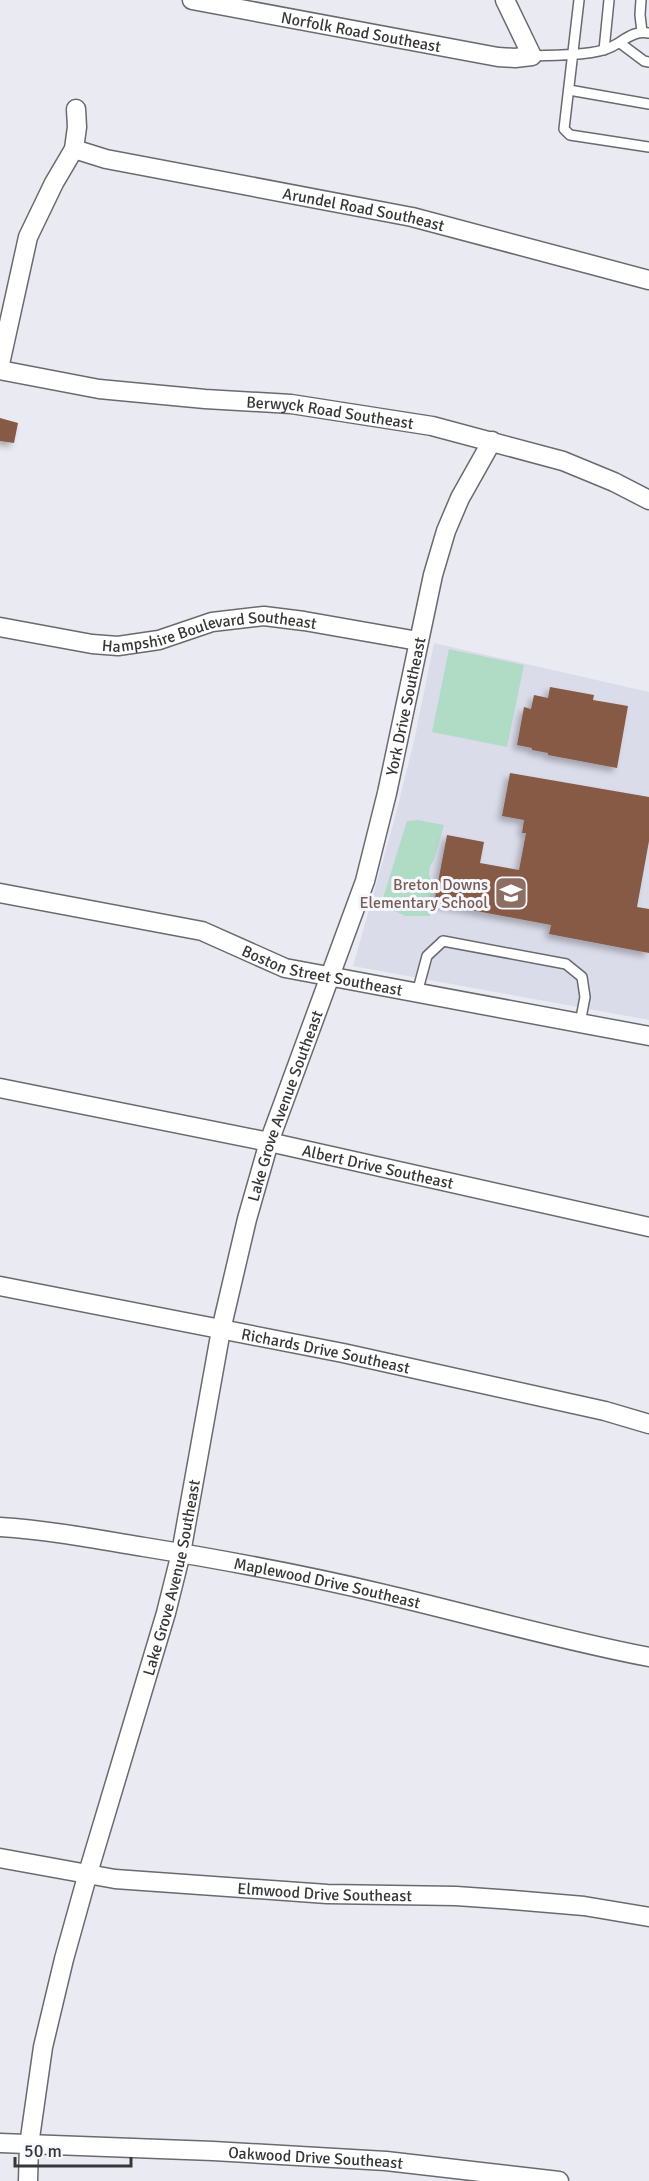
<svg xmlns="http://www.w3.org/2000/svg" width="649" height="2181" font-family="Signika,sans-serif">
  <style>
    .built { fill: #dadcea }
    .green { fill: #b0dcc6 }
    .building { fill: #875a44; filter: url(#shadow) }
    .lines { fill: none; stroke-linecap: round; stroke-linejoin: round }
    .service-casing { stroke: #696a6f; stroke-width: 12 }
    .minor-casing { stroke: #696a6f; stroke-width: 21 }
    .service { stroke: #fff; stroke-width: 9 }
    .minor { stroke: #fff; stroke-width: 18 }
    .labels { text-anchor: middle; stroke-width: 6; stroke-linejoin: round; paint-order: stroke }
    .street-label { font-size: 16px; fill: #37373a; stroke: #f7f8ff }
    .education-label { font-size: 16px; fill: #785e54; stroke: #f7f8ff; text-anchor: end }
  </style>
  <defs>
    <filter id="shadow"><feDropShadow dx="-4" dy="4" stdDeviation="3" flood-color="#0004"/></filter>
  </defs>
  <rect width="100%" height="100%" fill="#eaebf2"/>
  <path class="built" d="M434 643 649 692V1020L353 966 394 821 414 741Z"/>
  <path class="green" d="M449 649 524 665 507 747 432 732Z
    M418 820 444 825 434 860 430 866 429 874 433 886 430 916H405L384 906 383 898 407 821Z"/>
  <path class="building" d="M0 418 18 423 14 443 0 441Z
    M550 687 594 695 593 700 628 706 617 768 548 755V753L532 750V748L517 745 524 707 531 709 534 695 548 698Z
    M510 773 649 797V841L637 907 649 909V953L549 934 551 925 434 903 447 835 484 842 480 863 519 870 526 833H522L524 820 502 816Z"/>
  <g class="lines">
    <defs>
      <path id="service" d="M579 0 564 129 570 135 649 147
        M641 0 640 15 642 32
        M620 43 644 61 649 62
        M604 50 609 0
        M532 56C552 55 594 56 611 47 624 41 633 30 649 33
        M569 90 649 104
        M417 993 427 956 443 941 566 964 582 977 585 997 580 1023"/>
      <g id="minor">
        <path id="s1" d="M192 0 498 57 515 58 532 56 505 0"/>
        <path id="s2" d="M74 149 106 159 412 217 649 280"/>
        <path d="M0 364 28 237 54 183 74 149 77 127 76 109"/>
        <path id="s3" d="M0 370 99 389 205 399 291 404 432 426 563 461 614 482 649 500"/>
        <path id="s4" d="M0 627 92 644 118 646 159 640 212 622 264 616 304 621 418 641"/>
        <path id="s5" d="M0 893 202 931 285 968 649 1036"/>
        <path id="s6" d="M0 1088 269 1142 649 1227"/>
        <path id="s7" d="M0 1286 343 1353 605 1411 649 1424"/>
        <path id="s8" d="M0 1527C48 1530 96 1539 144 1547 224 1560 305 1575 384 1594 473 1615 560 1640 649 1657"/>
        <path id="s9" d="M0 1858 115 1879 327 1894 456 1896 513 1900 584 1906 649 1917"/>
        <path id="s10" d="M0 2143 213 2151 386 2161 559 2181"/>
        <path id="s11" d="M28 2181 29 2145 43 2047 64 1959 88 1873 166 1613 181 1553 221 1330 247 1219 269 1142 365 881 387 793 433 575 446 531 460 498 492 441"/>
      </g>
    </defs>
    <use href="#service" class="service-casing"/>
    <use href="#minor" class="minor-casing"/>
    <use href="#service" class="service"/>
    <use href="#minor" class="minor"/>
  </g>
  <defs>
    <symbol id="school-square" viewBox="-11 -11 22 22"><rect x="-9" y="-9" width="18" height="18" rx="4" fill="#8d6e63" stroke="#f7f8ff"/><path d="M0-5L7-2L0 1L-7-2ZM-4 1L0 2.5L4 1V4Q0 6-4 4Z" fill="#fff"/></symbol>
  </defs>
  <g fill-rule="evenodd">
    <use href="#school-square" x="492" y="874" width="38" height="38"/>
  </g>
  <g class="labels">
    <g class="street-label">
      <text dy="6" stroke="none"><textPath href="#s1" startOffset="172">Norfolk Road Southeast</textPath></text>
      <text dy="6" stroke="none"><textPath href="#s2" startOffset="296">Arundel Road Southeast</textPath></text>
      <text dy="6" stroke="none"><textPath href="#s3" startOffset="333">Berwyck Road Southeast</textPath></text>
      <text dy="6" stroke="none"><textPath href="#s4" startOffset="213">Hampshire Boulevard Southeast</textPath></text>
      <text dy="6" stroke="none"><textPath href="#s11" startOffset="1526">York Drive Southeast</textPath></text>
      <text dy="6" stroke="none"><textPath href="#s5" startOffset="333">Boston Street Southeast</textPath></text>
      <text dy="6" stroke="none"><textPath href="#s11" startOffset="1108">Lake Grove Avenue Southeast</textPath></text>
      <text dy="6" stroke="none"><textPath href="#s6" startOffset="386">Albert Drive Southeast</textPath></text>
      <text dy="6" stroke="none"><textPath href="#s7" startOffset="332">Richards Drive Southeast</textPath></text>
      <text dy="6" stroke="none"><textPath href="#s11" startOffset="622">Lake Grove Avenue Southeast</textPath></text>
      <text dy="6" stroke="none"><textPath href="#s8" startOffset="332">Maplewood Drive Southeast</textPath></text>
      <text dy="6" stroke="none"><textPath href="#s9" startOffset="327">Elmwood Drive Southeast</textPath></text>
      <text dy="6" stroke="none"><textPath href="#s10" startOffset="316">Oakwood Drive Southeast</textPath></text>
    </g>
    <g class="education-label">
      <text x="488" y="890">Breton Downs<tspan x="488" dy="18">Elementary School</tspan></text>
    </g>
  </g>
  <path d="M15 2157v9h116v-9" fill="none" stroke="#37373a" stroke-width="3"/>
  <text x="24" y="2157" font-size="18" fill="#37373a" stroke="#f7f8ff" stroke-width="4.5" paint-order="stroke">50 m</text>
</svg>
